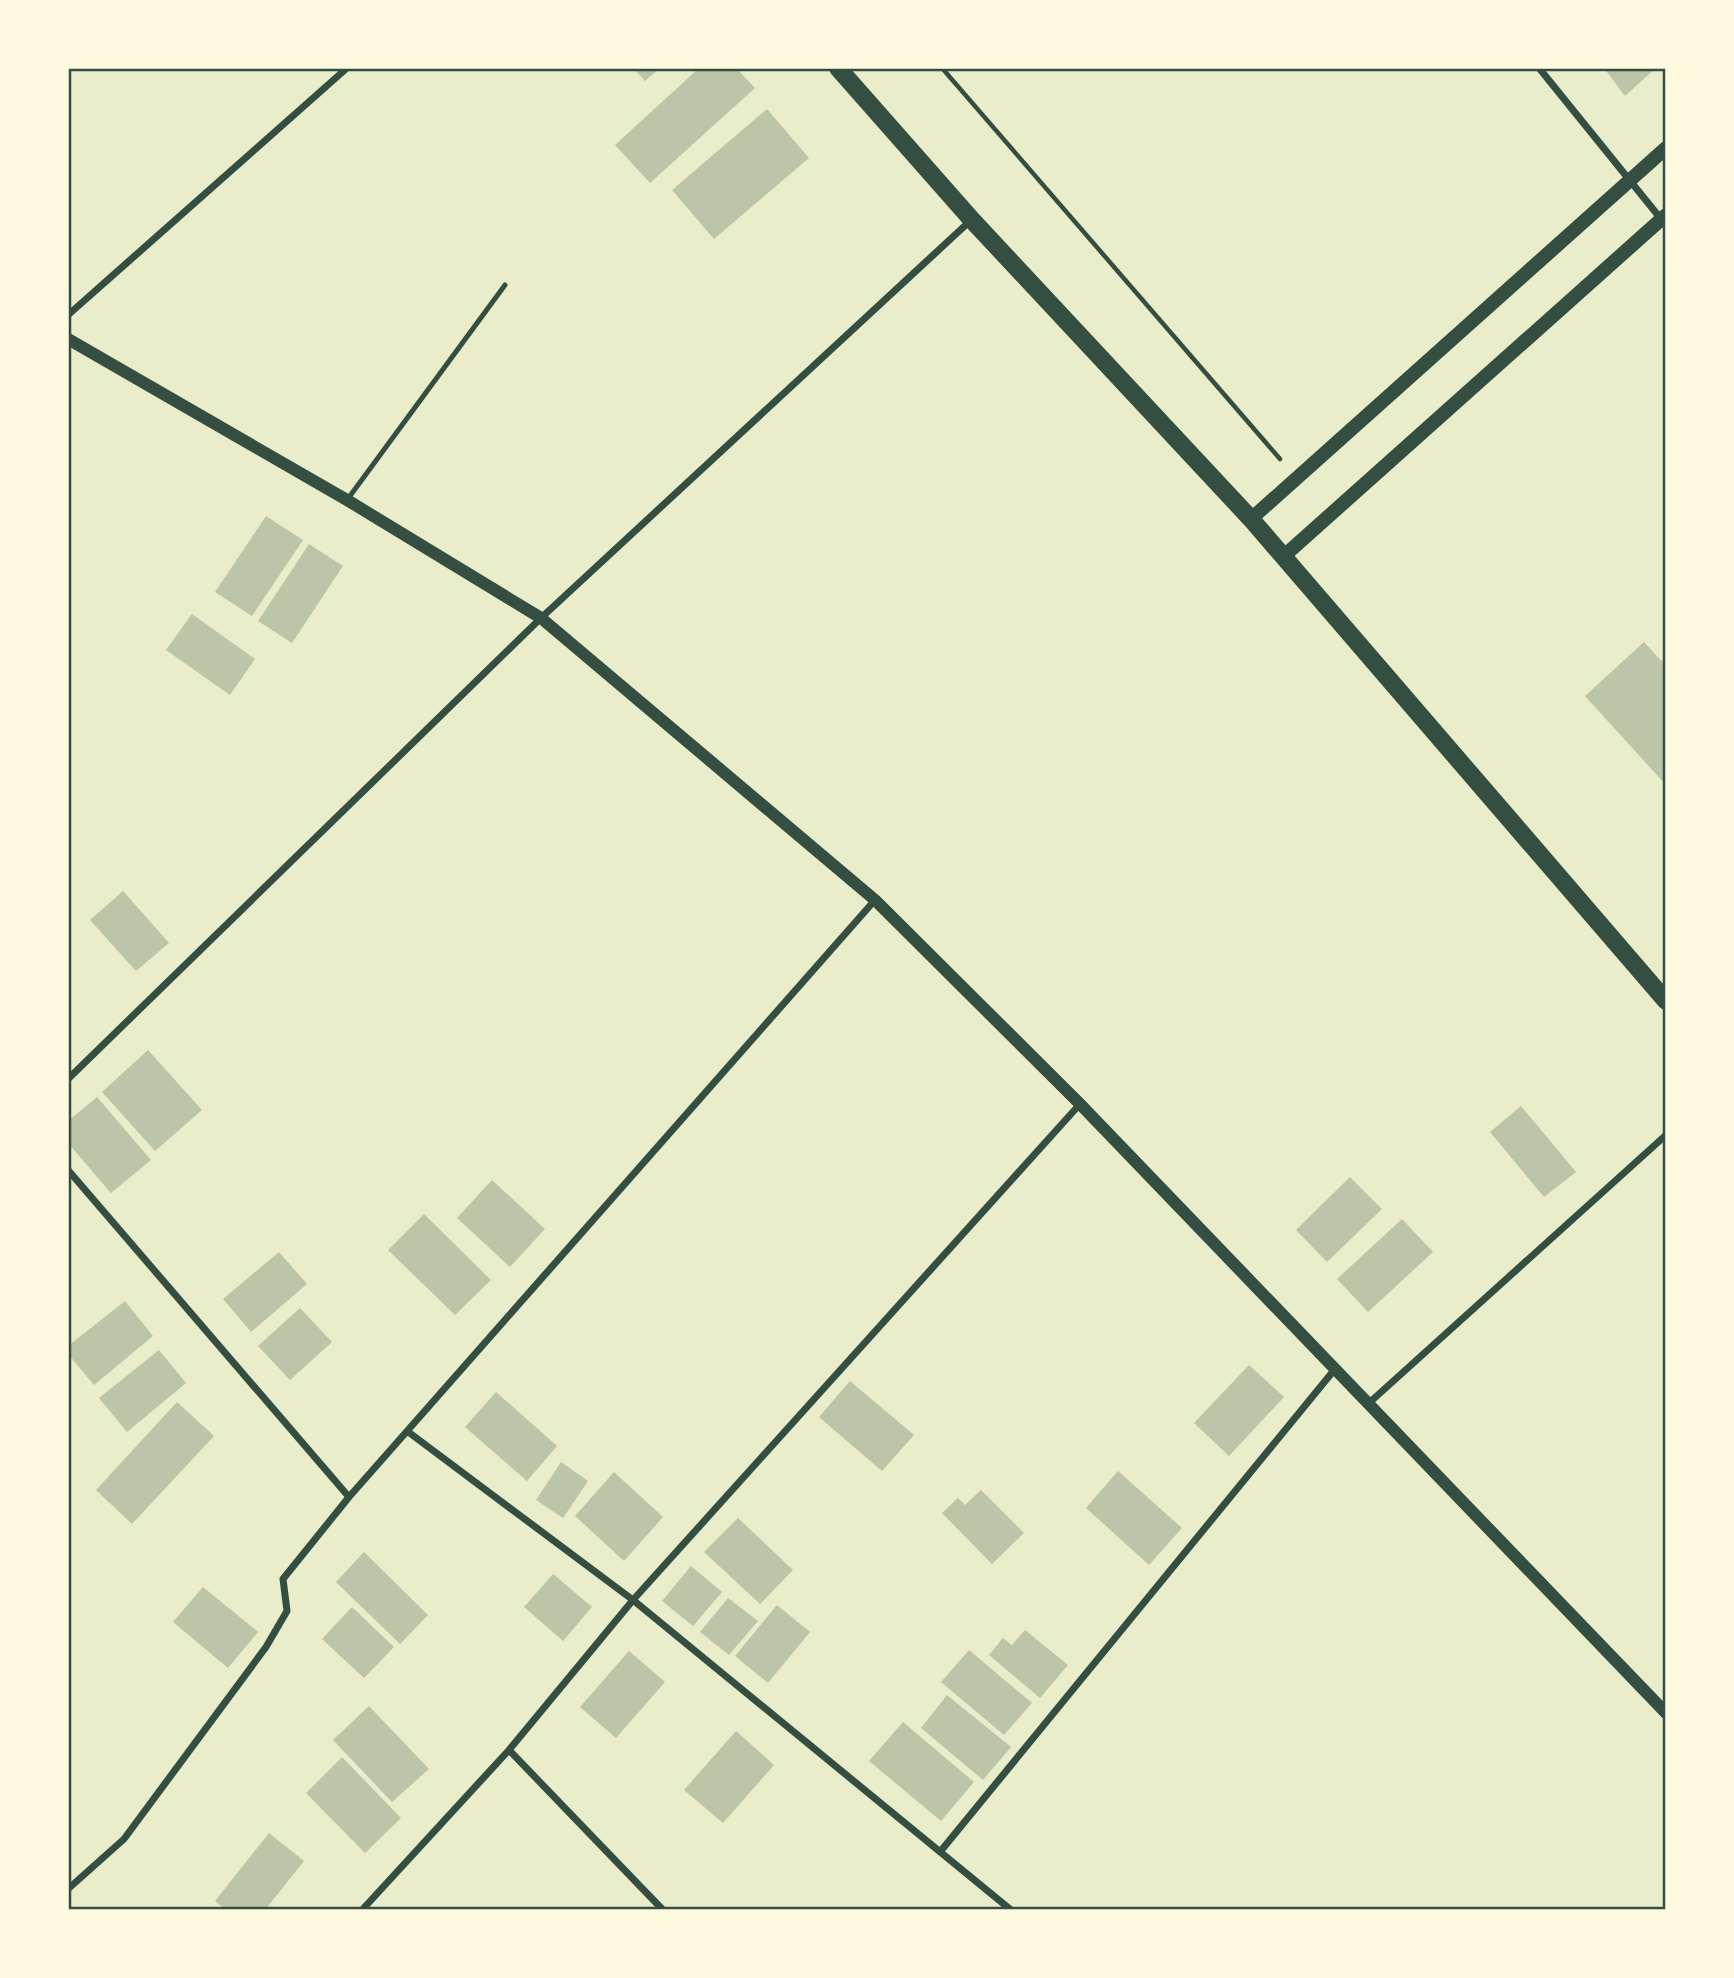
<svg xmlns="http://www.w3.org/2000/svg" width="1734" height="1978" font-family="'Source Serif 4',serif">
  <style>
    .building { fill: #bcc5a7 }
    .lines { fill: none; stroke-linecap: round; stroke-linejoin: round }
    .path { stroke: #344e41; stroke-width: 4.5 }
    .service { stroke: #344e41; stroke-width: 5 }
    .minor { stroke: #344e41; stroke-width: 7 }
    .tertiary { stroke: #344e41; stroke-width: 12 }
    .secondary { stroke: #344e41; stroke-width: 14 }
    .primary { stroke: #344e41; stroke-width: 18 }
    .neatline { fill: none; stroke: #344e41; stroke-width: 2.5 }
  </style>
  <rect width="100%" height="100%" fill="#e9edc9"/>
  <path class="building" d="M633 68H660L645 81Z
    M699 68H736L755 88 650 183 615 145Z
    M1604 68H1656L1625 96Z
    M767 109 809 158 714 239 672 190Z
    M266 516 303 540 252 616 215 592Z
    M309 544 343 566 292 643 258 621Z
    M192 614 255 659 230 695 166 650Z
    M1644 642 1666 666V785L1585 696Z
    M123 891 169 943 136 971 90 920Z
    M148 1050 202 1110 155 1151 102 1092Z
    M97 1097 151 1160 111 1193 68 1143V1121Z
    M1521 1106 1576 1172 1544 1197 1490 1132Z
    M1350 1177 1382 1209 1327 1262 1296 1230Z
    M492 1180 545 1229 510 1267 457 1218Z
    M424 1214 491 1280 455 1315 388 1250Z
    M1402 1219 1433 1252 1368 1312 1337 1279Z
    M279 1252 307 1284 251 1332 223 1299Z
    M125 1301 153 1336 94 1385 68 1354V1346Z
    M300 1308 332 1342 290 1380 258 1346Z
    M159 1350 186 1383 127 1432 99 1398Z
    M1249 1365 1284 1397 1229 1456 1194 1423Z
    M850 1381 914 1435 882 1471 819 1417Z
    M496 1392 557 1446 527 1481 465 1427Z
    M177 1402 214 1436 132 1524 96 1490Z
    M561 1462 588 1481 563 1518 536 1500Z
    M1118 1471 1182 1528 1149 1565 1086 1508Z
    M614 1472 663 1517 624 1561 575 1516Z
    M981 1490 1024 1533 992 1564 942 1513 958 1498 965 1505Z
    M738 1518 793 1570 760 1604 704 1552Z
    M364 1552 428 1615 400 1644 336 1582Z
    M691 1566 722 1592 693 1626 662 1601Z
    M553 1574 592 1607 563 1641 524 1607Z
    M203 1587 258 1632 228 1668 173 1622Z
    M728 1598 758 1621 729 1655 700 1632Z
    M777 1605 810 1632 768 1683 735 1656Z
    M352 1607 394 1647 364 1678 322 1639Z
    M1025 1630 1068 1665 1040 1698 989 1655 1003 1638 1012 1645Z
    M969 1650 1032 1703 1004 1735 941 1682Z
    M629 1651 665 1682 616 1738 580 1707Z
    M947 1695 1011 1747 983 1780 921 1728Z
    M369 1706 429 1769 392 1802 333 1740Z
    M903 1722 974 1782 941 1821 869 1761Z
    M736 1731 774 1765 723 1823 684 1790Z
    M342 1757 401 1818 365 1853 306 1793Z
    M269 1833 304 1861 265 1910H226L215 1901Z"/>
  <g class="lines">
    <path class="path" d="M942 68 1280 459"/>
    <path class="service" d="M347 500 505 285"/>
    <path class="minor" d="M1539 68 1661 219
      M68 315 347 68
      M68 1079 541 618 970 221
      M68 1170 349 1497
      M1369 1403 1666 1135
      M407 1431 633 1600 1011 1910
      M509 1750 663 1910
      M940 1852 1335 1369
      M68 1889 124 1839 266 1647 287 1611 283 1579 349 1497 875 900
      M362 1910 509 1750 633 1600 1080 1104"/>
    <path class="tertiary" d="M68 339 347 500 541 618 875 900 1080 1104 1666 1713"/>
    <path class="secondary" d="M1251 519 1666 148
      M1284 556 1666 215"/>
    <path class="primary" d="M838 68 972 220 1251 519 1666 1001"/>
  </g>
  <rect width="1734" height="1978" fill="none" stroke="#fefae0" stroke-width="140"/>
  <rect x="70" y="70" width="1594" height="1838" class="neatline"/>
</svg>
